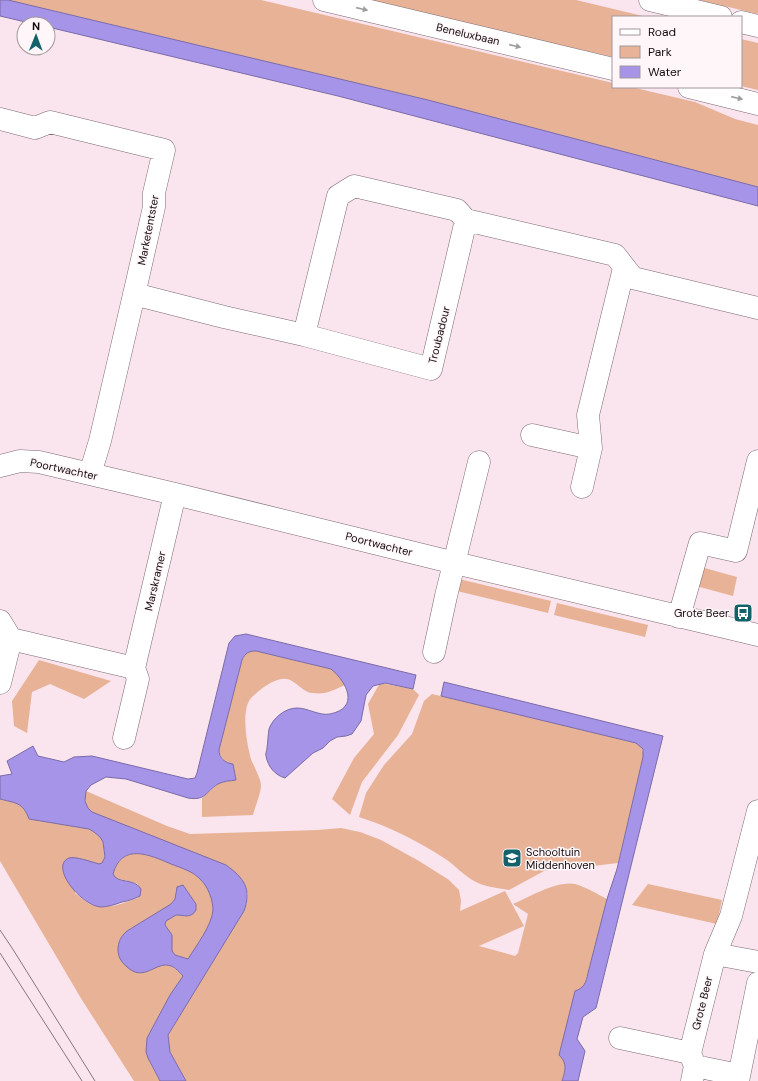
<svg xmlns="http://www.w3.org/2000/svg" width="758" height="1081" font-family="'DM Sans',sans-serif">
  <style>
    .green { fill: #e8b296 }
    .water { fill: #a694e8; stroke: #7a6ba7 }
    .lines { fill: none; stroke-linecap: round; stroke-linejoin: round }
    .minor-casing { stroke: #7c6a72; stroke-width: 23 }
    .major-casing { stroke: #7c6a72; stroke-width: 23 }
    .minor { stroke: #fff; stroke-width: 22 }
    .major { stroke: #fff; stroke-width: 22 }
    .tram { stroke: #85777d; stroke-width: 1 }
    .oneway { fill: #a09d9f }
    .labels { text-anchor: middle; stroke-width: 3; stroke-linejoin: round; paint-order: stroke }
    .street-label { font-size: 11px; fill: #120b0e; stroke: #fff6f9 }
    .poi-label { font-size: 11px; fill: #120b0e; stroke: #fff6f9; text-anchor: end }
  </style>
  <rect width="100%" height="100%" fill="#fae4ee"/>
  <path class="green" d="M8 0H261L613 83V87H631L695 102 735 119 758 125V187L428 100Z
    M363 0H576L647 17H613V57Z
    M699 0H758V14Z
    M741 39 758 43V90L741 86Z
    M701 567 737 577 733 596 696 586Z
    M459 579 551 601 548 613 457 591Z
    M557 603 648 625 645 637 554 615Z
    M250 651H256L331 669 340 677 345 685C334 690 325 695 313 693 305 693 299 685 292 681 279 673 261 689 252 697 240 708 247 745 251 759 254 767 261 779 261 785 261 793 255 807 253 815L202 817V798L219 783 236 780C234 775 232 767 229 764 224 759 220 758 219 750L242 660 246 653Z
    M39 660 111 681 84 699 50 684 32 692 27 733 14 726 12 701Z
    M380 683 413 689 419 695 398 735 362 782 350 815 332 799 354 758 374 734 368 704Z
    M432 694 636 743C642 747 644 751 643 757L618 863 576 868H556L544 871 509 890C497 888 485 887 474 881 463 875 455 865 444 858 418 841 388 826 359 817L366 793 384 765 412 734 424 701Z
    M86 791 167 826 190 834 318 830 341 828 360 832 381 840 419 861 449 880 459 890 461 901 460 911 505 891 524 926 479 946 515 956 518 953 528 914 513 904C529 897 558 880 575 884 586 887 597 894 607 899L585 984 582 988 575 991 563 1059 566 1066 562 1081H186L170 1052 168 1035 244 911 247 902 248 893 92 812C86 806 84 800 86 791Z
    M0 799C15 803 23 802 29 819L90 829 94 832 100 837 103 842 105 857 102 863 99 864 74 858 75 893C79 896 83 900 88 903 102 912 124 903 138 898V884L116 878 114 877 113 874C123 842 150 855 171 864 181 868 193 871 201 880 208 887 213 900 213 910 212 926 196 946 188 959L175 955 172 951V935L165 925 166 921 176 915 188 916 192 915 196 907 184 886 176 889 175 899 171 904 127 931C115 941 117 956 127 967L169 965 172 966 183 976 170 995 147 1038C144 1055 152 1067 160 1081H134L82 1000 0 861Z
    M648 884 722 900 717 924 632 905Z"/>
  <path class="water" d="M0 0H8L428 100 758 187V206L338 96 48 27V24H34L0 16Z
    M246 634 416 675 413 689 385 683 373 686 366 695 361 721 352 734 346 736 337 737 330 741 323 748 313 753 285 778C275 775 268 767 266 756 265 754 267 751 267 748 268 741 268 735 269 729 273 718 285 708 297 708 308 708 319 716 330 714 360 708 347 682 331 669L256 651C249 651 245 653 242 660L219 750C219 758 225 763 233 764L236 780C230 781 223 781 218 784 205 792 206 801 188 798L126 779 106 777 91 785 86 791 85 801 88 808 92 812 226 865C244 878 252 889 244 911L168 1035 170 1052 186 1081H160L148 1058 146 1052 147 1038 170 995 183 976C180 973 175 967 171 966 156 960 144 984 126 966 121 962 118 956 118 950 118 942 121 936 127 931L171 904 175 899 177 887 183 885 196 904V910C191 919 184 915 176 915L166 921 165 925 172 935V951L175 955 188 959C196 946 212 925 213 910 213 900 208 887 201 880 193 871 181 868 171 864 150 855 122 842 113 874 117 884 135 878 141 889L140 896C134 899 128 901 122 902 116 904 108 907 101 907 81 906 49 866 69 858 75 856 92 862 99 864L102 863 105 857 103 842 100 837 94 832 89 829 29 819C23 802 15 803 0 799V776L12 774 7 761 33 746 38 756 64 762 74 757 92 756 188 779 195 778 197 773 229 643 235 636Z
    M444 682 663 736 596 1008 583 1017 577 1039 585 1051 578 1081H562C565 1071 568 1064 559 1055L575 991C584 988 586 983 588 973L607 899 617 869 643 757V749L636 743 441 696Z"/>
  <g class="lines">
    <defs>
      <path id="minor" d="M0 119 35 128 50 122 164 150 154 193V207L136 286 100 441 90 474
        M134 294 224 317 304 335 431 369 466 220
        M304 335 338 196 354 186 457 210 466 220 615 255 633 278 758 308
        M532 435 591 448
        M0 466 20 461 39 462 175 494 451 562 758 635
        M582 487 591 448 588 415 624 268
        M679 617 700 543 736 551 758 461
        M0 621 11 639 0 683
        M11 639 134 668
        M434 652 446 596 479 462
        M124 738 138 679 134 668 175 494
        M715 954 758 962
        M620 1038 690 1053
        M695 1066 739 1075
        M692 1081 695 1066 690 1053 715 954 731 916 758 811
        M738 1081 758 983"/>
      <path id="major" d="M324 0 613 69
        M650 0 721 17
        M741 22 758 26
        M689 87 758 104"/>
    </defs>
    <use href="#minor" class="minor-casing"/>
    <use href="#major" class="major-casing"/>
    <use href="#minor" class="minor"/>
    <use href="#major" class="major"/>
    <path class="tram" d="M0 930 14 951 95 1081
      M0 953 82 1081"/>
  </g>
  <defs><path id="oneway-solid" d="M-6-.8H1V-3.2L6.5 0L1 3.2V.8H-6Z"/></defs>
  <g class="oneway">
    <use href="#oneway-solid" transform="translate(362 9) rotate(13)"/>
    <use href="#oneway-solid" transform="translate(515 46) rotate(13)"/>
    <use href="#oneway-solid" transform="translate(737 98) rotate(13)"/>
  </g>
  <defs>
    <symbol id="bus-square" viewBox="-11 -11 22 22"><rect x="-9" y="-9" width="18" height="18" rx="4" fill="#13626a" stroke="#fff6f9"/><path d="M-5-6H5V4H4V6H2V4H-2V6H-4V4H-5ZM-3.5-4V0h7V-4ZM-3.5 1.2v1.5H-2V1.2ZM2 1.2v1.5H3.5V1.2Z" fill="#fff"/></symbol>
    <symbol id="school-square" viewBox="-11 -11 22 22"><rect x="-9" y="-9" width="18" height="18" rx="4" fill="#13626a" stroke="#fff6f9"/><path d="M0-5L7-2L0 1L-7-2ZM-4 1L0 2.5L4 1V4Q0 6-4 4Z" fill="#fff"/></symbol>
  </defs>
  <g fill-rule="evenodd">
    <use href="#bus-square" x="732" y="602" width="22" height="22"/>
    <use href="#school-square" x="501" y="847" width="22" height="22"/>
  </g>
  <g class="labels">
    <g class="street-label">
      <text transform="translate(468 34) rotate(13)" y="4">Beneluxbaan</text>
      <text transform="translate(148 230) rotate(-79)" y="4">Marketentster</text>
      <text transform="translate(439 335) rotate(-76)" y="4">Troubadour</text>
      <text transform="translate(64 469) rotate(12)" y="4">Poortwachter</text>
      <text transform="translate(379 544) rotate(14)" y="4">Poortwachter</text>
      <text transform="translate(155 581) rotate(-77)" y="4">Marskramer</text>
      <text transform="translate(702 1003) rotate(-76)" y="4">Grote Beer</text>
    </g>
    <g class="poi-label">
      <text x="729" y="617">Grote Beer</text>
      <text x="526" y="856" text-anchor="start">Schooltuin<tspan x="526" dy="13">Middenhoven</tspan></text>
    </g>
  </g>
  <rect x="612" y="16" width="130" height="72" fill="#fff6f9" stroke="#a0989b"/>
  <rect x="620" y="29" width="20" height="6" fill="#ffffff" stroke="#a0989b"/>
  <text x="648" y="36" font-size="12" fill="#120b0e">Road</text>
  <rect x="620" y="46" width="20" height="12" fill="#e8b296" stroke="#a0989b"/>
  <text x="648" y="56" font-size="12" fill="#120b0e">Park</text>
  <rect x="620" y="66" width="20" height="12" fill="#a694e8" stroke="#a0989b"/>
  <text x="648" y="76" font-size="12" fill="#120b0e">Water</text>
  <g transform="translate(36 36) rotate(1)"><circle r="19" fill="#fff6f9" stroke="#a0989b"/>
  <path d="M0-3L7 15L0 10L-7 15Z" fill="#13626a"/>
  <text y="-6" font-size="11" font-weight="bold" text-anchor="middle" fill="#120b0e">N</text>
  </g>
</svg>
